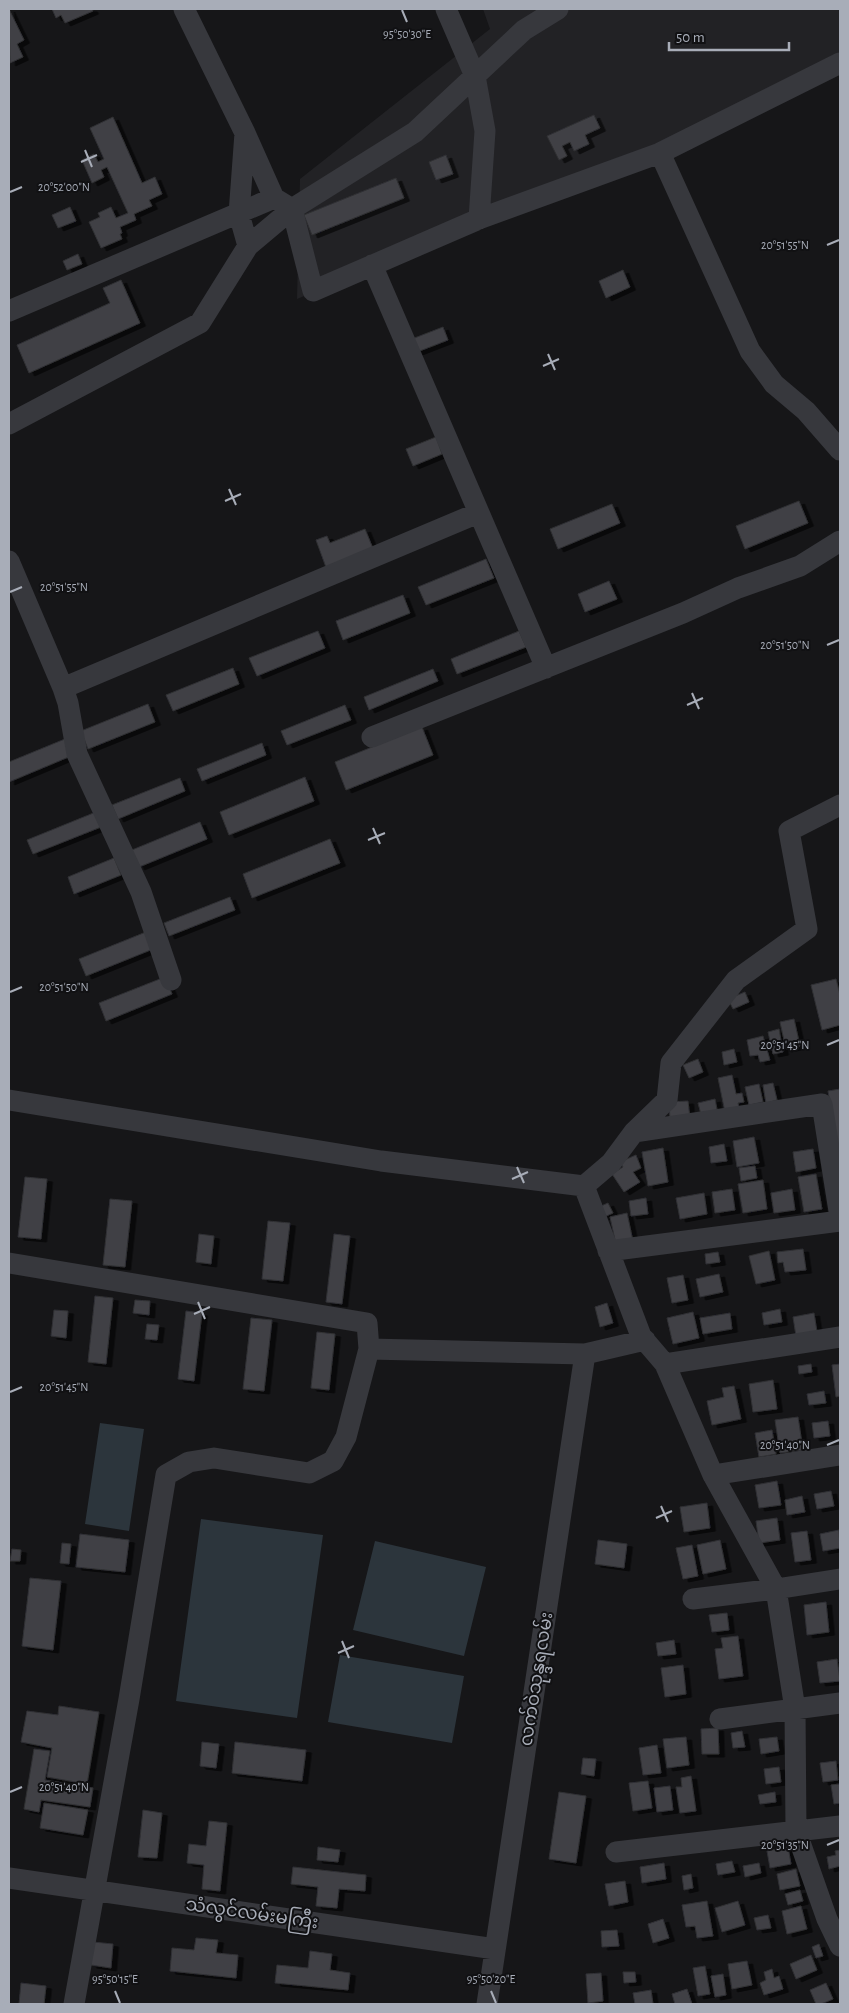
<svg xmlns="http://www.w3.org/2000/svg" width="849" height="2013" font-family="'Alegreya Sans','Noto Sans Myanmar',sans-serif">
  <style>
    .built { fill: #222225 }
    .water { fill: #2c353c }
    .building { fill: #404145; stroke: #303034; filter: url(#shadow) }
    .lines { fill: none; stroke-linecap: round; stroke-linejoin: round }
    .minor { stroke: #37383d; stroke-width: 21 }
    .ticks { fill: none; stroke: #a8adb8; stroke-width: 2 }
    .labels { text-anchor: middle; stroke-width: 4; stroke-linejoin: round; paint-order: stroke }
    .street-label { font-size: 18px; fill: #a8adb8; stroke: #111113 }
    .ticks-label { font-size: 12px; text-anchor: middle; fill: #a8adb8; stroke: #111113; stroke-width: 4; stroke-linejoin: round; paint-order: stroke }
  </style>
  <defs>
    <filter id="shadow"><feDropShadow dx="5.5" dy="3" stdDeviation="0" flood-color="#0009"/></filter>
  </defs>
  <rect width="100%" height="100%" fill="#161618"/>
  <path class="built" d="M483 9H840V72L297 299 300 179 490 29Z"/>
  <path class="water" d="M100 1423 144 1429 129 1531 85 1524Z
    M201 1519 323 1535 297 1718 176 1701Z
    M375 1541 486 1567 464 1656 353 1630Z
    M340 1655 464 1676 452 1743 328 1722Z"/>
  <path class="building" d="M9 9 24 40 17 44 23 57 10 63Z
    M52 9H92L93 11 65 23 61 15 56 18Z
    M594 115 600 128 585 135 589 144 574 151 570 142 562 146 567 156 559 160 547 136Z
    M113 117 142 183 155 177 162 194 149 200 152 206 134 214 136 220 120 227 122 233 120 234 122 239 101 248 89 222 100 217 98 213 111 207 116 218 128 213 107 167 101 170 104 177 92 183 82 160 94 154 98 162 104 159 90 128Z
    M446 155 453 174 436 180 429 162Z
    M396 178 404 198 312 235 304 215Z
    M70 207 76 221 58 228 52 215Z
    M78 254 82 264 67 270 63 261Z
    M623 270 630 287 606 298 599 281Z
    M121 280 140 323 29 373 17 345 110 303 103 288Z
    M443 327 448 340 417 352 412 339Z
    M436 437 442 454 413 466 406 449Z
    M799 501 808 523 745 549 736 526Z
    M612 504 620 523 558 549 550 529Z
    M365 529 374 551 327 570 316 540 327 536 330 543Z
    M486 559 494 578 426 605 418 587Z
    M609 581 617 599 585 612 578 594Z
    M403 595 410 613 343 640 336 621Z
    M318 631 325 648 257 676 249 658Z
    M519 631 526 647 457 674 451 659Z
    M233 668 239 684 173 711 166 695Z
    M433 669 438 681 369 710 364 697Z
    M148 704 155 722 88 749 81 731Z
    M345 705 351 720 287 745 281 731Z
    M422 727 433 755 346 790 335 762Z
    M65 739 71 756 9 782V762Z
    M262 743 266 755 202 781 197 769Z
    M305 777 314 801 229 835 220 812Z
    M180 778 185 791 118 819 112 805Z
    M96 812 101 827 33 854 27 840Z
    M200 822 207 839 139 867 132 850Z
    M330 839 340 863 252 898 243 874Z
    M114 858 121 875 74 894 68 877Z
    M230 897 235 910 169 936 164 923Z
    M146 932 153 949 86 976 79 959Z
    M165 977 172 994 106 1021 99 1003Z
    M836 979 840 995V1025L822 1030 811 985Z
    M745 992 749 1002 733 1009 728 999Z
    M794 1019 800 1046 786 1049 780 1022Z
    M779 1029 783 1052 773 1054 768 1032Z
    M763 1036 770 1060 760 1062 758 1055 750 1056 747 1040Z
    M734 1049 737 1062 724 1065 722 1052Z
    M698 1059 703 1072 689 1078 683 1065Z
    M732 1075 736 1094 742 1093 744 1102 738 1103 740 1114 726 1117 718 1078Z
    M773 1083 777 1100 766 1103 763 1085Z
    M759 1084 763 1102 749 1105 745 1087Z
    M840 1089V1163L828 1091Z
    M715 1099 718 1115 702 1118 698 1103Z
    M688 1101 690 1119 670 1120 669 1102Z
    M754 1137 759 1163 737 1167 733 1141Z
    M724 1144 727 1161 711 1163 709 1147Z
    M663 1148 668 1182 648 1186 642 1152Z
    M813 1149 816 1168 796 1172 793 1152Z
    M636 1155 641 1168 633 1172 640 1182 624 1192 612 1174 623 1167 620 1162Z
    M755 1166 757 1178 741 1181 739 1168Z
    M816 1174 822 1209 804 1212 798 1177Z
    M25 1177 47 1179 41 1239 18 1237Z
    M763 1180 767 1209 743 1213 738 1184Z
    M732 1189 735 1210 715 1213 712 1192Z
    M792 1189 795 1210 774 1213 771 1193Z
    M704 1193 707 1214 680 1219 676 1198Z
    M646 1198 648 1214 631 1216 629 1201Z
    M110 1199 132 1201 125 1267 103 1265Z
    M608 1203 613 1213 604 1217 599 1207Z
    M627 1213 634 1246 617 1249 610 1217Z
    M268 1221 290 1223 283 1281 262 1279Z
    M199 1234 214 1236 211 1264 196 1262Z
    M334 1234 350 1236 342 1304 326 1302Z
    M803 1249 806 1270 785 1272 783 1262 778 1263 777 1252Z
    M769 1251 775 1280 756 1284 749 1256Z
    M718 1252 720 1262 706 1264 705 1254Z
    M719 1274 723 1292 700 1297 696 1279Z
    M683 1275 688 1300 672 1303 667 1278Z
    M95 1296 113 1298 106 1364 88 1362Z
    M135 1300 150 1301 149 1315 133 1313Z
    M607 1303 613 1323 600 1327 595 1307Z
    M780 1309 782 1322 764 1325 762 1313Z
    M54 1310 68 1311 66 1338 51 1336Z
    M186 1311 202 1313 194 1381 178 1379Z
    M693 1312 699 1338 673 1344 667 1318Z
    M730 1313 732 1329 703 1334 700 1318Z
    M814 1313 817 1332 796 1336 793 1317Z
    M251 1318 272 1320 264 1391 243 1389Z
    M147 1324 159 1325 157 1340 145 1339Z
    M317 1332 335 1334 329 1390 311 1388Z
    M811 1364 812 1372 799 1374 798 1366Z
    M840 1364V1396L836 1397 832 1365Z
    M773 1380 777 1409 753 1412 749 1384Z
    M734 1386 741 1419 712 1425 707 1401 724 1397 722 1388Z
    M824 1391 826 1403 809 1405 807 1394Z
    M798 1417 803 1450 780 1453 775 1420Z
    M828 1421 830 1436 814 1438 812 1423Z
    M772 1430 776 1454 759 1457 755 1433Z
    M777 1481 781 1505 759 1508 755 1485Z
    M831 1491 834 1506 817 1509 814 1494Z
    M802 1496 805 1512 787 1515 785 1500Z
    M707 1503 710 1528 684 1532 680 1507Z
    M777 1518 780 1540 759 1543 756 1521Z
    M839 1530 840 1548 823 1551 820 1534Z
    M807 1531 811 1560 795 1562 791 1533Z
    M80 1534 129 1540 125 1572 76 1567Z
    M598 1540 627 1544 624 1568 595 1564Z
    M720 1540 726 1569 703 1574 697 1545Z
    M62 1543 71 1544 69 1564 60 1563Z
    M692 1545 698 1576 683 1579 676 1548Z
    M12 1549 21 1550 20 1561H10Z
    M30 1578 61 1581 53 1650 22 1646Z
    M826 1602 829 1632 807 1635 804 1605Z
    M727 1613 729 1630 712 1632 709 1615Z
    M738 1636 743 1676 719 1679 715 1649 723 1648 721 1638Z
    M674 1640 676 1654 658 1656 656 1643Z
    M837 1659 840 1681 820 1683 817 1662Z
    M683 1665 686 1694 665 1697 661 1668Z
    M59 1706 99 1712 87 1784 47 1777 52 1748 21 1742 27 1711 58 1715Z
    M718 1728 719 1754H702L701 1729Z
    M742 1731 745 1747 733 1748 731 1733Z
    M686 1737 689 1765 667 1768 663 1739Z
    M777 1737 779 1751 761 1754 759 1739Z
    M202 1742 219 1744 216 1768 200 1766Z
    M235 1742 306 1750 302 1781 232 1773Z
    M657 1745 661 1773 643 1775 639 1748Z
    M34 1749 50 1751 45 1780 93 1788 90 1807 41 1800 39 1812 24 1809Z
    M583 1758 596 1759 594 1776 581 1774Z
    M836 1761 838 1780 823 1782 820 1763Z
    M779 1767 781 1782 766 1784 764 1769Z
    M691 1776 696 1811 680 1813 676 1787H682L681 1778Z
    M648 1781 652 1808 633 1811 629 1783Z
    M840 1784V1803L834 1804 831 1785Z
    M670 1786 673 1810 657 1812 654 1788Z
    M559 1792 586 1796 576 1863 549 1859Z
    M775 1792 776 1802 760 1804 758 1795Z
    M44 1803 88 1810 83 1835 40 1828Z
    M143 1810 162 1813 157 1858 138 1857Z
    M209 1821 227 1823 220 1891 202 1889 204 1865 187 1863 189 1844 206 1846Z
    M318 1847 340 1850 338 1862 317 1860Z
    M788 1847 791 1864 770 1868 767 1851Z
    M840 1850V1866L829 1869 827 1857 836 1855 835 1851Z
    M732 1861 735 1872 718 1875 716 1864Z
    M664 1863 666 1879 642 1883 640 1867Z
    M759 1863 761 1873 745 1877 743 1866Z
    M293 1867 366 1875 365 1891 339 1889 337 1908 316 1906 318 1887 291 1884Z
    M796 1869 800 1886 780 1890 777 1874Z
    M691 1874 693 1888 684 1890 682 1876Z
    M625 1881 628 1902 609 1906 605 1884Z
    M800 1890 803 1901 788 1905 785 1894Z
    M707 1901 713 1936 697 1938 695 1926 686 1927 682 1905Z
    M738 1901 745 1925 722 1932 715 1908Z
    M801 1906 807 1929 787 1934 782 1911Z
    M768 1915 771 1928 757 1930 754 1918Z
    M663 1919 669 1938 653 1943 648 1924Z
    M617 1930 619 1946 602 1947 601 1931Z
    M196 1938 218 1940 216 1953 238 1955 236 1978 170 1971 172 1948 194 1950Z
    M93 1942 113 1944 111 1968 91 1965Z
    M819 1944 823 1956 816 1958 812 1947Z
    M310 1951 332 1954 330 1970 350 1973 348 1990 275 1983 277 1965 308 1968Z
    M811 1955 817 1970 796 1979 790 1964Z
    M747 1961 752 1985 732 1989 728 1964Z
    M705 1966 710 1994 698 1996 693 1968Z
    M772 1969 774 1978 779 1976 783 1989 764 1995 760 1983 766 1980 764 1972Z
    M623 1972H635L636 1982 624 1983Z
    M601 1973 603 2001 588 2003 586 1974Z
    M723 1974 726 1995 715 1997 711 1976Z
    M21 1983 46 1986 44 2004H19Z
    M826 1983 833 1999 821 2004H816L810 1990Z
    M687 1989 692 2004H675L672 1994Z
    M651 1990 653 2004H635L633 1993Z"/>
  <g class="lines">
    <path class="minor" d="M446 9 475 76 485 131 479 219
      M245 133 274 198 292 209 313 291 479 219 660 153 840 63
      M660 153 750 351 774 384 806 411 840 450
      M248 246 292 209 415 132 524 30 558 9
      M372 265 546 668
      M9 311 274 198
      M9 424 200 323 248 246 239 214 245 133 184 9
      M9 561 63 688 478 513
      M63 688 68 703 77 754 141 892 171 980
      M372 737 683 613 738 588 800 566 840 541
      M9 1100 381 1161 584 1186 611 1163 634 1132 667 1100 671 1063 736 980 807 929 789 831 840 805
      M634 1132 822 1104 840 1217
      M584 1186 641 1336 665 1364 713 1475 776 1589 795 1709 796 1831 827 1919 840 1946
      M608 1251 840 1221
      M9 1263 367 1323 369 1349 346 1437 333 1461 309 1473 214 1458 189 1462 166 1475 129 1699 74 2004
      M369 1349 585 1354 645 1340
      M665 1364 840 1337
      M713 1475 840 1455
      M693 1599 776 1589 840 1579
      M720 1719 840 1703
      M616 1852 840 1826
      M9 1878 495 1949
      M487 2004 585 1354"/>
  </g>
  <path class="ticks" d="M402 10 407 22M85 150 92 167M81 162 97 155M10 192 22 187M827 245 839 240M548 354 555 370M543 366 559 359M229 489 236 505M225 501 241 494M10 592 22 587M827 645 839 640M692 693 699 709M687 705 703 698M373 828 380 844M368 840 385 833M10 992 22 987M827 1045 839 1040M517 1167 524 1183M512 1179 528 1172M198 1302 205 1319M194 1314 210 1307M10 1392 22 1387M827 1445 839 1440M661 1506 668 1522M656 1518 672 1511M342 1641 349 1658M338 1653 354 1646M10 1792 22 1787M827 1845 839 1840M115 1991 120 2003M491 1991 496 2003"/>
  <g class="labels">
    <g class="street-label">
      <text transform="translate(536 1679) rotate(-81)" y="6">လက်ဝဲသုန္ဒရလမ်း</text>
      <text transform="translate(252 1913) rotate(8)" y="6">သံလွင်လမ်းမကြီး</text>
    </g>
  </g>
  <g class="ticks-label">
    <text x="407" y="38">95°50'30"E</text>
    <text x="64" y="191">20°52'00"N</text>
    <text x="785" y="249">20°51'55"N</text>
    <text x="64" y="591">20°51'55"N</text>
    <text x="785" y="649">20°51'50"N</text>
    <text x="64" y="991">20°51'50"N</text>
    <text x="785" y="1049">20°51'45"N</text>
    <text x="64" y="1391">20°51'45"N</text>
    <text x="785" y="1449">20°51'40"N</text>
    <text x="64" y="1791">20°51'40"N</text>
    <text x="785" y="1849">20°51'35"N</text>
    <text x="115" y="1983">95°50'15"E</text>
    <text x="491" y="1983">95°50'20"E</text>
  </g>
  <rect width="849" height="2013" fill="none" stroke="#a8adb8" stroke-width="20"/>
  <path d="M669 42v8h120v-8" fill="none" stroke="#a8adb8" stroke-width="2.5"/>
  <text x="676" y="42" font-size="15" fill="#a8adb8" stroke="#111113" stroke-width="4" paint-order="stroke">50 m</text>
</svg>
